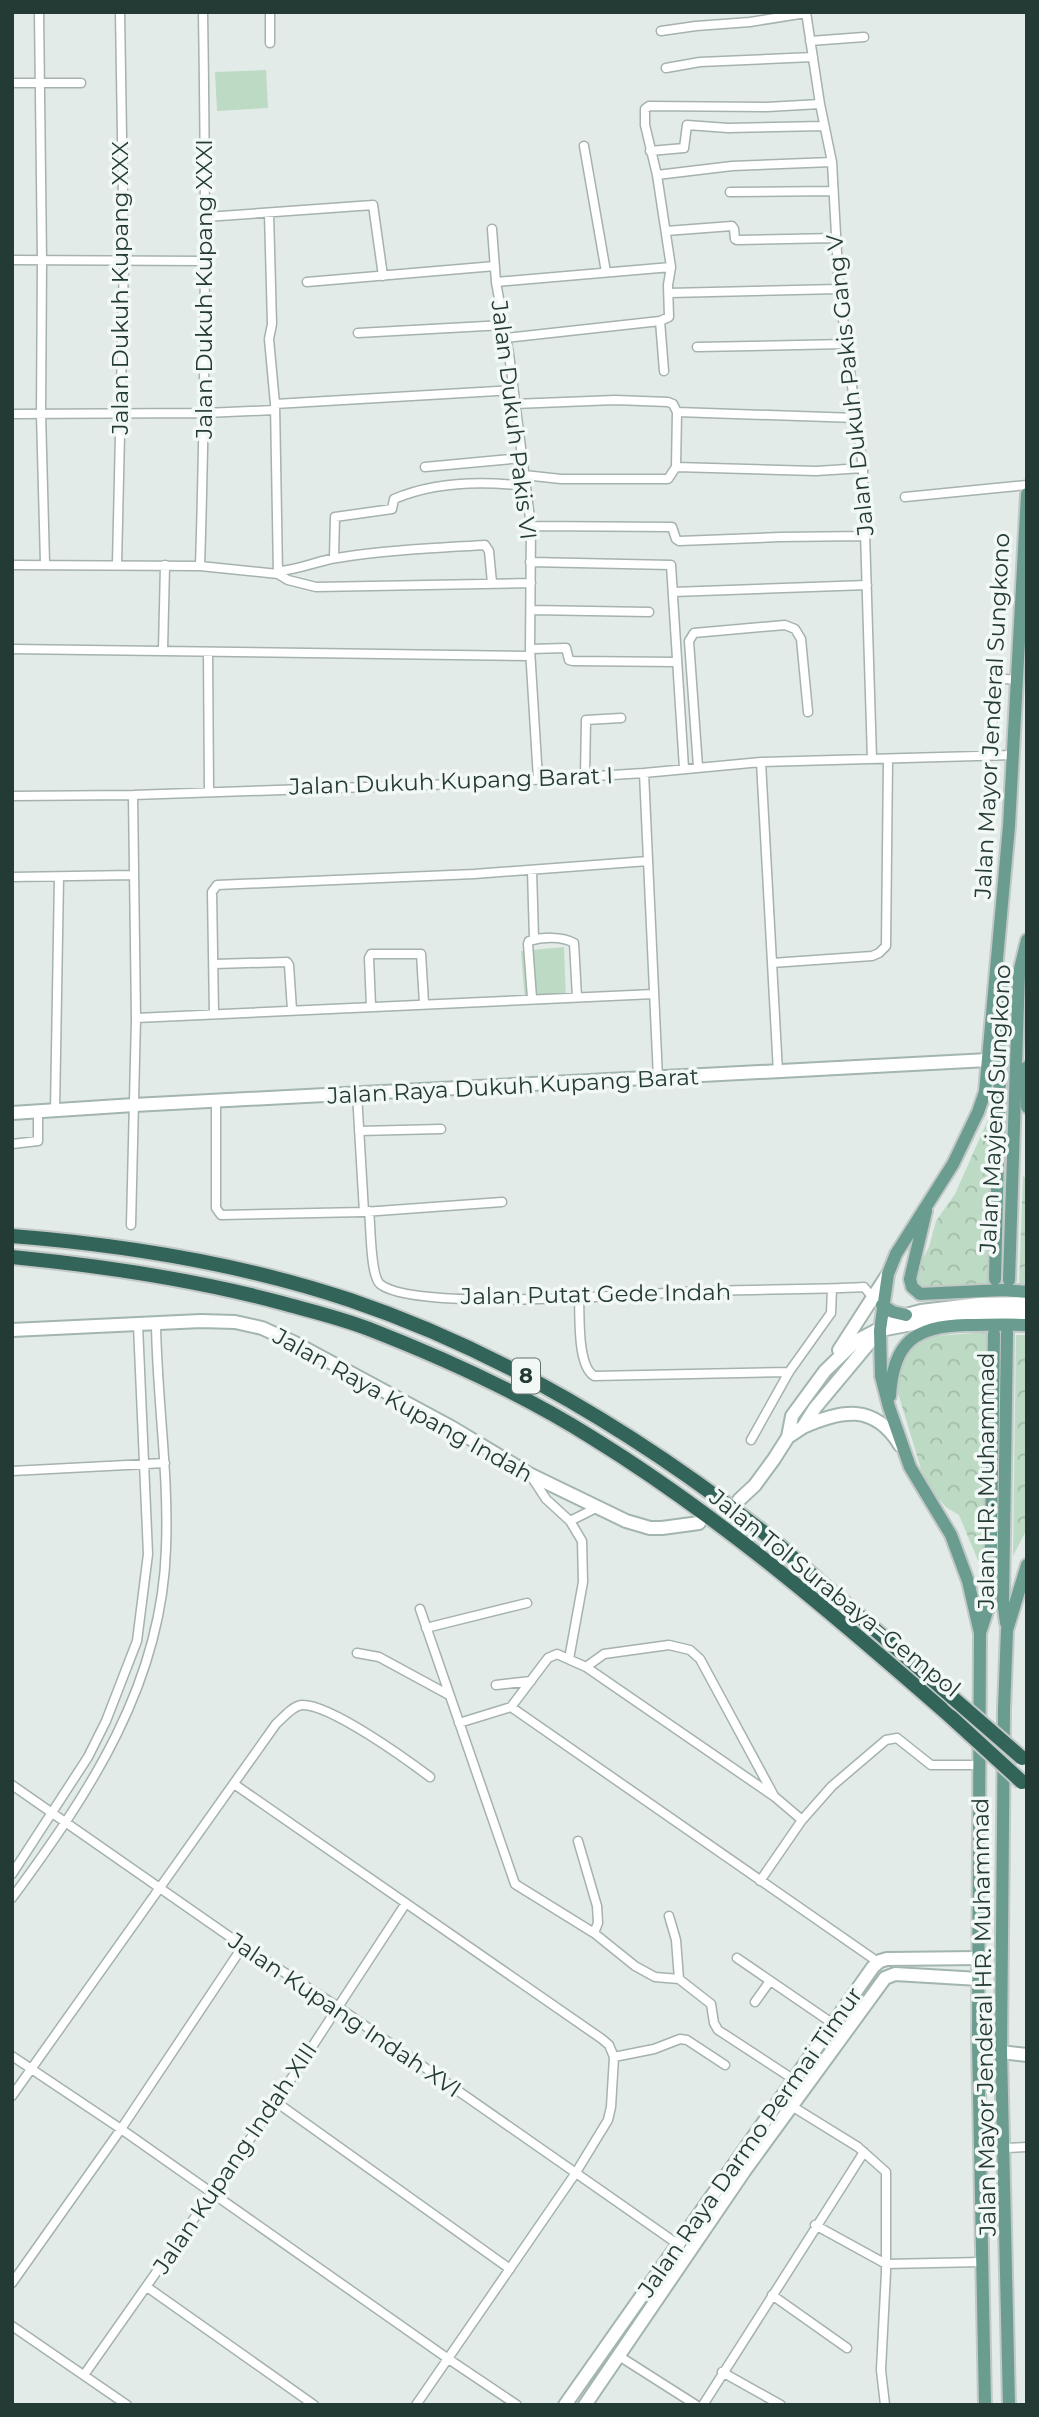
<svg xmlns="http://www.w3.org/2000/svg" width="1039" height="2417" font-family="Montserrat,sans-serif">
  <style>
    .grass { fill: #bddac5 }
    .forest { fill: url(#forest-crowns) }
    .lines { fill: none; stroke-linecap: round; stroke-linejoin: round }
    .street-casing { stroke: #a5b2ae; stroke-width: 11 }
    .secondary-casing { stroke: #a2b5ae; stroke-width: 16 }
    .primary-casing { stroke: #c2c8c6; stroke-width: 16 }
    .highway-casing { stroke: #c2c8c6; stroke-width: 18 }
    .street { stroke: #fff; stroke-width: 8 }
    .secondary { stroke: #fff; stroke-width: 12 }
    .primary { stroke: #6a9c90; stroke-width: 12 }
    .highway { stroke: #32645a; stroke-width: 14 }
    .highway-bridge-casing { stroke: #c2c8c6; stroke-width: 18; stroke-linecap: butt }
    .highway-bridge { stroke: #32645a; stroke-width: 14 }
    .labels { text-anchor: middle; stroke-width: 7; stroke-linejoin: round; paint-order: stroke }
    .shield { fill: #f2f8f5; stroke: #62736e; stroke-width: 2 }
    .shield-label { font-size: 21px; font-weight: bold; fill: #243a34 }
    .street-label { font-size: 23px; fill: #243a34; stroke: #f2f8f5 }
  </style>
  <defs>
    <pattern id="forest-crowns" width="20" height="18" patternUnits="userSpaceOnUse" patternTransform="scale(1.75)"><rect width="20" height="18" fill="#bddac5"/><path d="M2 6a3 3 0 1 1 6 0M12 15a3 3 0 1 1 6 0" fill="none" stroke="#a2bcaa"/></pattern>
  </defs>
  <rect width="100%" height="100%" fill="#e2ebe7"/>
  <path class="grass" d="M266 70 268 108 217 111 215 72Z
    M564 947 566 1000 525 1002 521 951Z"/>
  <path class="forest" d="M991 1113 988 1288 920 1292 912 1278 929 1247 936 1221 955 1194Z
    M1023 1176 1027 1179V1289L1019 1288Z
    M988 1332 984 1575 959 1515 947 1508 933 1493 921 1469 894 1380 901 1354 922 1337Z
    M1016 1335H1027V1529L1013 1556Z"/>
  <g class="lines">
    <defs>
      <path id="street" d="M39 12 42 260 41 414 45 563
        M270 12V43
        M806 12 820 104 832 162 839 289 863 468 872 759
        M661 31 696 26 750 22 806 13
        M810 41 864 37
        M666 68 700 62 813 57
        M12 83H81
        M584 146 606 272
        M650 151 684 148 687 125 728 128 824 126
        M657 175 732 166 832 162
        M730 192 833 191
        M269 213 272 324 269 339 275 404 278 574
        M206 217 373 205 383 276
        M492 229 496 282 509 354 531 526 530 649 538 779
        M666 231 732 226 734 229 735 239 737 240 836 238
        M12 260 206 261
        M307 282 495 266
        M496 282 671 267
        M669 293 839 289
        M358 333 504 325
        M506 338 660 321
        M697 347 846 344
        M664 371 660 321 669 317 668 285 671 267 657 175 645 125V109L649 106 767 107 820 104
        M275 404 513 390
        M514 404 615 400 668 402 673 404 677 412 676 467 668 479H561L524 475
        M677 412 856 418
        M12 414 205 413 275 410
        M425 467 522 458
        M676 467 816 471 863 468
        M905 497 1027 485
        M531 526 672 527 676 539 679 541 780 537 866 536
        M334 558 335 517 392 509 394 499C434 482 483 481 525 486
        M530 562 671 565 684 768
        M117 564 124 260 120 12
        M12 565 200 566 278 574 288 580 316 587 531 583
        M200 566C206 381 206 197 203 12
        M278 571C299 570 316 561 337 558 386 550 436 548 485 545L489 551 492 583
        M673 592 867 585
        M531 610 649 612
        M12 649 530 656
        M530 649 566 648 569 660 573 661 677 662
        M163 650 165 565
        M208 652 209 791
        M991 755 994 678 1017 680
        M761 762 778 1072
        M698 767 689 641 694 633 785 625 795 629 801 639 808 712
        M644 773 658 1078
        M585 776 586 720 621 718
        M12 796 133 795 485 783 644 773 761 762 1013 755
        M532 870 534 939
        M12 877 133 875
        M772 963 872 956 879 953 886 946 888 759
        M214 964 287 962 289 965 292 1010
        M532 998 528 944 529 941C542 937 562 936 574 943L577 997
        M371 1006 369 958 371 954H421L424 1003
        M214 1014 212 892 217 885 474 874 648 861
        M136 1018 654 994
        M357 1094 364 1212 502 1202
        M216 1100V1208L221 1215 364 1212
        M55 1111 59 877
        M359 1131 441 1129
        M12 1144 38 1141V1112
        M369 1211C371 1226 370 1275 380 1284 415 1313 648 1293 703 1291 757 1289 810 1290 864 1287L875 1300
        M131 1225 136 1018 133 795
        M579 1298C580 1317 577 1365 594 1376L789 1372
        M751 1440 789 1372 831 1313 832 1289
        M12 1471 165 1463
        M531 1476 546 1499 570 1521 582 1541 583 1582 569 1659
        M570 1521 598 1507
        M420 1609 515 1884 594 1933 635 1966 655 1977 679 1979 711 2004 714 2023 718 2030 793 2079
        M426 1628 527 1603
        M357 1653 379 1657 449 1695
        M586 1667 604 1654 669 1645 690 1650 700 1659 773 1794
        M496 1685 531 1681
        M511 1707 548 1658 557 1654 586 1667 775 1797 802 1820
        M459 1723 511 1707 878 1962
        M234 1784 602 2039 609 2045 614 2057 611 2107 608 2120 575 2174 416 2405
        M12 1785 243 1946 338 2007 679 2245
        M578 1841 597 1906 598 1923 594 1933
        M12 1874 88 1757 106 1721 137 1641 148 1554 138 1325
        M760 1881 802 1820 832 1786 886 1740 897 1738 931 1765H978
        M12 1898C90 1792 162 1684 166 1548 169 1473 157 1399 156 1324
        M669 1916 676 1940 679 1979
        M737 1958 832 2023
        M755 2002 770 1981
        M12 2056 121 2129 447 2358 517 2405
        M614 2057 654 2049 680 2039 687 2040 725 2065
        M12 2096 276 1724C283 1718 292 1706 302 1705 330 1704 406 1759 430 1777
        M276 2102 510 2269
        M790 2105 858 2147 886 2172V2272L881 2370 885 2405
        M1004 2148 1027 2147
        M815 2225 886 2264 981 2262
        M12 2283 121 2129 243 1946
        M147 2287 314 2405
        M772 2295 847 2348
        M12 2326 127 2405
        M619 2356 696 2405
        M722 2372 781 2405
        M84 2375 276 2102 406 1903
        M703 2405 864 2152"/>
      <path id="secondary" d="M12 1113 134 1105 988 1060
        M12 1330 201 1321 235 1322 262 1328 295 1343 451 1427 531 1475 626 1521 650 1528H662L699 1523
        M839 1350 888 1274
        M803 1427C841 1410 874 1403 900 1445
        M788 1437 803 1427 815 1408 880 1330 950 1317 1002 1313 1027 1315
        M739 1500 755 1485 774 1459 788 1437 792 1416 825 1371 856 1341 906 1315 921 1311 979 1304 1027 1303
        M1001 2052 1027 2055
        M565 2405 873 1967 880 1961 887 1959 979 1958
        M585 2405 745 2170 885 1978 895 1974 979 1979"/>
      <path id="primary" d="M1027 1067V1107
        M926 1211 910 1279 912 1287 920 1294 1003 1290 1027 1292
        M995 1279 1002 983
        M1009 1280 1019 973 1027 940
        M882 1305 893 1312 906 1315
        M890 1396C893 1343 914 1326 966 1325 986 1325 1007 1324 1027 1325
        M1006 1623 1003 1601 1007 1333
        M980 1633 990 1602 994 1334
        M985 2405 978 2041 980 1633 968 1581 951 1535 910 1467 889 1407 881 1376 880 1330 888 1274 896 1254 953 1164 978 1112 985 1092 1009 826 1027 494
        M1009 2405 1001 2052 1004 1709 1007 1630 1027 1565"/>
      <path id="highway" d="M12 1236C126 1245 242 1264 350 1300 501 1351 637 1434 762 1531 784 1549 805 1569 827 1588 869 1624 911 1661 953 1698
        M12 1257C104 1266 193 1279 282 1303 311 1311 341 1318 369 1329 446 1359 521 1393 591 1437 721 1517 837 1617 951 1717"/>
    </defs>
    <use href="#street" class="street-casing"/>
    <use href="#secondary" class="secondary-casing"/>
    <use href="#primary" class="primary-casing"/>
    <use href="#highway" class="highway-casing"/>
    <use href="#street" class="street"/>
    <use href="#secondary" class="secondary"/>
    <use href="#primary" class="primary"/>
    <use href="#highway" class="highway"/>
    <defs>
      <path id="highway-bridge" d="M953 1698 1022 1758
        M951 1717 1022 1782"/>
    </defs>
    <use href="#highway-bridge" class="highway-bridge-casing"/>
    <use href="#highway-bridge" class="highway-bridge"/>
  </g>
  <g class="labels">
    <rect class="shield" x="512" y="1358.5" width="28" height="35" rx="5"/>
    <g class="shield-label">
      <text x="526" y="1383">8</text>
    </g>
    <g class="street-label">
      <text transform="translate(120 288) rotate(-90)" y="8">Jalan Dukuh Kupang XXX</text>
      <text transform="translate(204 289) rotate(-90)" y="8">Jalan Dukuh Kupang XXXI</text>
      <text transform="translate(850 385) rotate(-96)" y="8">Jalan Dukuh Pakis Gang V</text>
      <text transform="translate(514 420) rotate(83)" y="8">Jalan Dukuh Pakis VI</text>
      <text transform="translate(992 716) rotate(-87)" y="8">Jalan Mayor Jenderal Sungkono</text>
      <text transform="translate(451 781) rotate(-2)" y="8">Jalan Dukuh Kupang Barat I</text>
      <text transform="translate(513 1086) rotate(-3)" y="8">Jalan Raya Dukuh Kupang Barat</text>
      <text transform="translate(995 1109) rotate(-87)" y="8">Jalan Mayjend Sungkono</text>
      <text transform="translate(596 1294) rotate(-1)" y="8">Jalan Putat Gede Indah</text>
      <text transform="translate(403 1405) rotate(29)" y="8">Jalan Raya Kupang Indah</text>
      <text transform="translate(986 1481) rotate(-90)" y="8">Jalan HR. Muhammad</text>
      <text transform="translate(835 1593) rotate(39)" y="8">Jalan Tol Surabaya–Gempol</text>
      <text transform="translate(345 2015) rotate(34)" y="8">Jalan Kupang Indah XVI</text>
      <text transform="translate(984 2017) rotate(-91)" y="8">Jalan Mayor Jenderal HR. Muhammad</text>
      <text transform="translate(750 2142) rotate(-55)" y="8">Jalan Raya Darmo Permai Timur</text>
      <text transform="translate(235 2158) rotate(-56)" y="8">Jalan Kupang Indah XIII</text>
    </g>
  </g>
  <rect width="1039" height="2417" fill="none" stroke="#243a34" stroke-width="28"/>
</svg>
